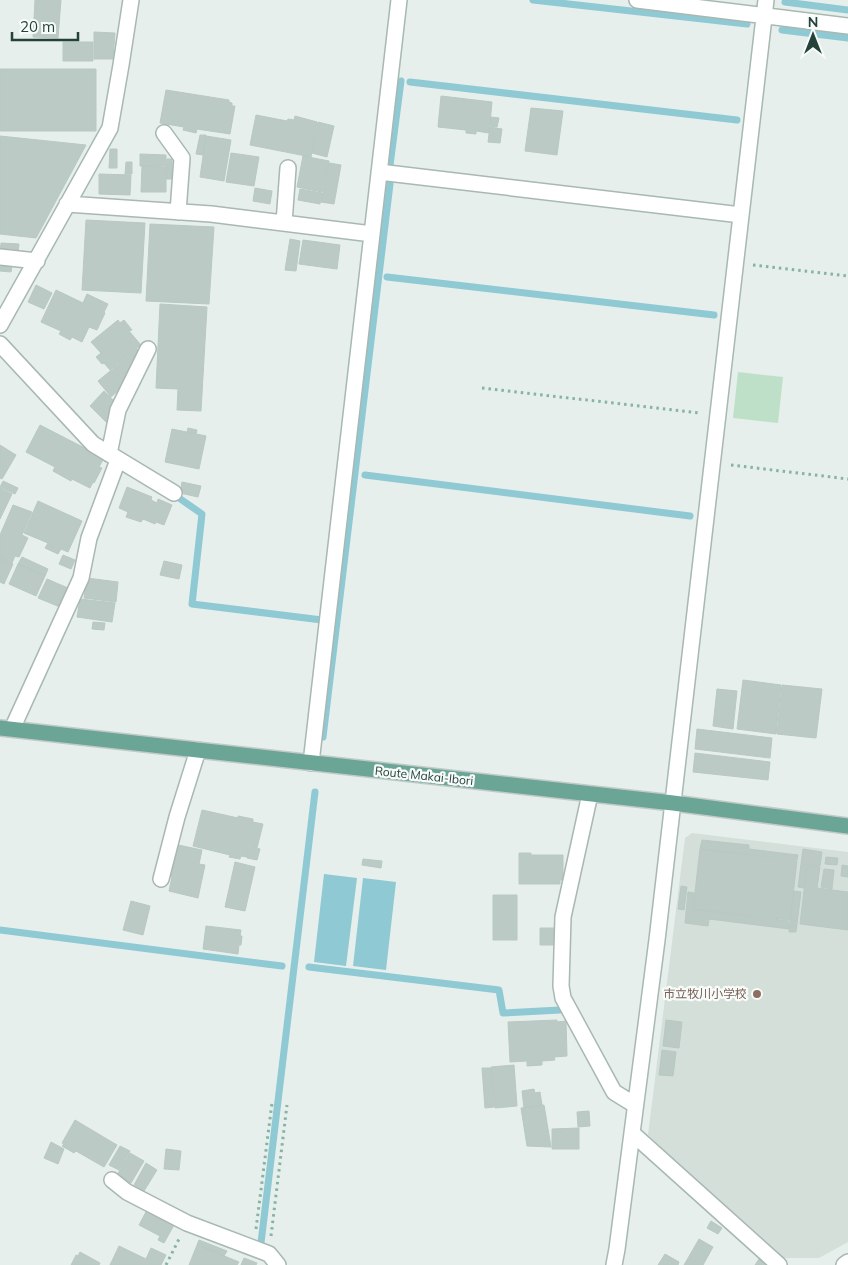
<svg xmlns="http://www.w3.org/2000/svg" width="848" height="1265" font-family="Mulish,'Noto Sans JP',sans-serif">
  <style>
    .built { fill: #d4dfda }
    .green { fill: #bfe0c8 }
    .water { fill: #8ec9d4 }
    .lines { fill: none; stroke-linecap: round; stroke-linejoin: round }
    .stream { stroke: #8ec9d4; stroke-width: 7 }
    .building { fill: #bbcac4; stroke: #b8c9c2 }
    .minor-casing { stroke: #a8b8b2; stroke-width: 18 }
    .major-casing { stroke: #c2cac8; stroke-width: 18 }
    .path { stroke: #86b3a5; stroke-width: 3; stroke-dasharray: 2.5 4; stroke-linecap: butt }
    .minor { stroke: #fff; stroke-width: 15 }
    .major { stroke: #6aa596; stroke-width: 15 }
    .education-dot { fill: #8d6e63; stroke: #f7fbf9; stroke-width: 2 }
    .labels { text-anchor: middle; stroke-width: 4.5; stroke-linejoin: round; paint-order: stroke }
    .street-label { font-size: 12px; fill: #24423a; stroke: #f7fbf9 }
    .education-label { font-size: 12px; fill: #785e54; stroke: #f7fbf9; text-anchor: end }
  </style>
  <rect width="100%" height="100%" fill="#e6efeb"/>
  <path class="built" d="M692 833 848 852V1242L819 1258H780L648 1135 685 838Z"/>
  <path class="green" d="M738 372 783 377 778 423 733 418Z"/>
  <path class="water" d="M324 874 357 878 346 966 314 962Z
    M363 878 396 882 386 970 353 966Z"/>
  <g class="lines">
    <path class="stream" d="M533 0 747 24
      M785 2 848 10
      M782 30 848 38
      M410 82 737 120
      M390 165 401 81
      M387 277 714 315
      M365 475 690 516
      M179 498 202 514 192 604 322 620
      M323 737 390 184
      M0 930 282 966
      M309 967 499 990 503 1013 560 1010
      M261 1243 315 792"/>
  </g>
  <path class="building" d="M35 0H61L58 38 33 37Z
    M94 32 115 33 113 59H94Z
    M63 42H93V61H63Z
    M0 69H96V131H0Z
    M166 90 229 100V102L232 103V106H235L230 134 197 129 196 133 183 130 184 127 160 123Z
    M441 96 492 102 489 133 476 131V134L466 133V130L438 127Z
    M531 108 563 111 557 155 525 151Z
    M256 115 287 121 288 119 294 120 295 116 317 122 311 157 250 145Z
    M491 117 499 118 497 127 490 126Z
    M318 122 334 126 327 157 312 153Z
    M490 127 502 129 500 143 488 142Z
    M200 135H206L203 155 196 154Z
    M0 136 86 145 36 238 0 234Z
    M206 136 231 140 224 181 200 177Z
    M110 149H117V168H109Z
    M231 153 259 157 254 186 226 182Z
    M140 154 166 155V166H140Z
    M303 156 329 161 322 192 297 187Z
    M167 159H172V179H166Z
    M126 162H132V174H125Z
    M329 163 341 165 334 204 321 202Z
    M142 166 166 167V192H141Z
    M99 174 131 175 130 195 99 194Z
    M255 188 272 191 270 204 253 201Z
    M300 189 322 193 320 204 298 200Z
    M86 220 145 223 141 293 82 290Z
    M150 224 214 227 209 304 146 301Z
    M290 239 300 241 296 271 285 270Z
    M303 240 340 245 337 269 299 264Z
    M1 243 19 244 18 253 0 252Z
    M0 265 12 266 11 272 0 271Z
    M36 285 52 293 44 309 28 302Z
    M56 290 83 303 87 294 108 304 104 312 105 313 97 330 89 327 82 342 72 337 70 340 59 334 61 331 41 322Z
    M160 304 207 307 201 411 177 410 178 389 156 388Z
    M118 320 120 323 124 320 132 330 129 331 141 345 110 370 104 363 102 364 96 357 101 353 91 342Z
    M137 349 140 352 121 388 111 397 98 381Z
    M104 391 114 401 110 406 108 424 90 406Z
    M40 425 104 458 99 467 102 468 94 483 93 482 90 488 72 479 71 481 53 471 55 467 26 452Z
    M188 428 197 430 196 434 187 432Z
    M172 429 206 436 199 469 165 462Z
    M0 445 16 455 2 479 0 478Z
    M3 481 18 488 15 494 0 487Z
    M182 482 201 486 198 497 180 493Z
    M127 487 152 497 151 500 157 503 158 499 172 505 164 525 156 522 155 524 143 519 141 522 126 517 128 512 119 508Z
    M0 488 12 494 0 519Z
    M38 501 82 521 68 552 61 549 58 554 45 548 48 543 24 533Z
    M13 505 32 512 22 535 28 538 19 557 15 556 12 563 0 558V535Z
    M63 555 75 560 71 569 59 564Z
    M22 557 48 569 45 576 18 564Z
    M0 558 13 564 4 584 0 582Z
    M164 561 182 565 179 579 160 575Z
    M18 564 45 576 36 596 9 584Z
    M87 578 118 582 116 602 84 598Z
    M47 579 68 588 60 607 38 598Z
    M80 599 115 603 112 622 77 617Z
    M93 622 105 623 104 630 92 629Z
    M743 680 781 685 776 734 737 729Z
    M782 685 822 689 816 738 777 734Z
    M717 689 737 691 733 729 713 726Z
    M697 729 772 738 770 758 695 749Z
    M695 753 770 762 768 780 693 772Z
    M202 810 238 818V816L253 819V822L263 824 257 848 249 845 247 857 241 856 240 859 229 857 230 855 193 846Z
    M702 840 749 845V849L798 855 797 860 700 849Z
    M178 845 202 850 199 864 205 865 198 898 169 891 172 877 171 876Z
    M250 846 260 849 257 860 247 858Z
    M700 849 797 861 790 920 693 909Z
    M803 849 822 852 820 866 806 865 804 888 798 887Z
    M519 853H531V855H563V880H560V884H519Z
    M826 857 838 858 837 865 825 864Z
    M363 859 382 861 381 868 362 865Z
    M235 862 255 867 245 911 225 907Z
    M807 865 820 867 817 888 848 892V930L800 924Z
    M842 865 848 866V877L841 876Z
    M824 869 834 870 832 889 821 887Z
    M681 886 687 887 684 910 678 909Z
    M794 891 801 892 796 932H789Z
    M688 892 694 893 692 909 789 921V929L709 919 708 926 685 923Z
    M493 895H517V940H493Z
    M131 901 150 906 143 935 123 930Z
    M206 926 241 930 240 936H242L241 945H239L238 954 203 949Z
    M540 928H557V945H540Z
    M557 1020V1022L566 1021 567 1056 554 1057 555 1060 542 1061V1065L527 1066V1061L510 1062 508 1022Z
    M666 1020 682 1022 679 1048 663 1046Z
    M662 1050 676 1052 673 1076 659 1075Z
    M514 1065 517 1106 495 1108 491 1067Z
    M482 1068H491L494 1107 485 1108Z
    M534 1089 535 1093 540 1092 542 1105 524 1108 522 1091Z
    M544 1105 551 1147 527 1146 521 1108Z
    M589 1111 590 1126 578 1127 577 1112Z
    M75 1120 117 1145 104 1167 76 1151 74 1153 62 1146 64 1144 62 1143Z
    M579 1128V1149H552V1129Z
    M51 1142 64 1149 58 1164 44 1158Z
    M120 1146 130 1151 119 1170 109 1165Z
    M166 1149 181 1151 179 1170 164 1169Z
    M130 1153 144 1161 131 1183 117 1175Z
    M146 1163 157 1170 144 1191 134 1185Z
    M147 1210 174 1225 164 1243 158 1240 160 1236 139 1225Z
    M711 1221 722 1228 718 1234 707 1228Z
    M699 1239 713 1247 703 1265H684Z
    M199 1240 227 1251 224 1256 197 1245Z
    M197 1245 239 1262 237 1265H189Z
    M119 1246 146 1259 151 1248 166 1255 161 1265H110Z
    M80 1252 100 1263 99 1265H71L76 1255 78 1256Z
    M665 1254 679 1262 678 1265H658Z
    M244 1258 257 1263 256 1265H241Z
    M759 1259 766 1265H755Z"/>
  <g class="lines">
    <defs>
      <path id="minor" d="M637 0 848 26
        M164 133 182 158 178 212
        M379 172 741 215
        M67 204 211 214 372 234
        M284 223 288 168
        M0 257 37 261
        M0 325 110 128 121 65 131 0
        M0 344 93 444 174 493
        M109 454 118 410 148 349
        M12 729 81 578 89 538 118 460
        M311 763 399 0
        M590 794 563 917 561 986 563 998 614 1092 635 1105
        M161 879 177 817 198 750
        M632 1133 779 1265
        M112 1180 127 1192 187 1223 269 1254 278 1265
        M614 1265 617 1249 657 940 766 0
        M844 1265 848 1262"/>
      <path id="major" d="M0 728 673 803 848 826"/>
    </defs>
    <use href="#minor" class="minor-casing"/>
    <use href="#major" class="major-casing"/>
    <path class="path" d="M753 265 848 276
      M482 388 700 413
      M731 465 848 479
      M256 1229 272 1103
      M271 1236 287 1105
      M166 1265 179 1239"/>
    <use href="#minor" class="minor"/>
    <use href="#major" class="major"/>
  </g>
  <circle class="education-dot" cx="757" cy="994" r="5"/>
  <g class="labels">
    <g class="street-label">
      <text transform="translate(424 776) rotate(6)" y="4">Route Makai-Ibori</text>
    </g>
    <g class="education-label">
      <text x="747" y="998">市立牧川小学校</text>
    </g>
  </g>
  <g transform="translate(813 35)" stroke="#f7fbf9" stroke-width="4" paint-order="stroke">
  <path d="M0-4L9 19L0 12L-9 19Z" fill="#24423a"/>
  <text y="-8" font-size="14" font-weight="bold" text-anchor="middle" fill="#24423a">N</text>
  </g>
  <path d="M12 32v8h66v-8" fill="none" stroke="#24423a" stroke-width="2.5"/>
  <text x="20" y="32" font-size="15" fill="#24423a" stroke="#f7fbf9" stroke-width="4" paint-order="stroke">20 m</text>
</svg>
